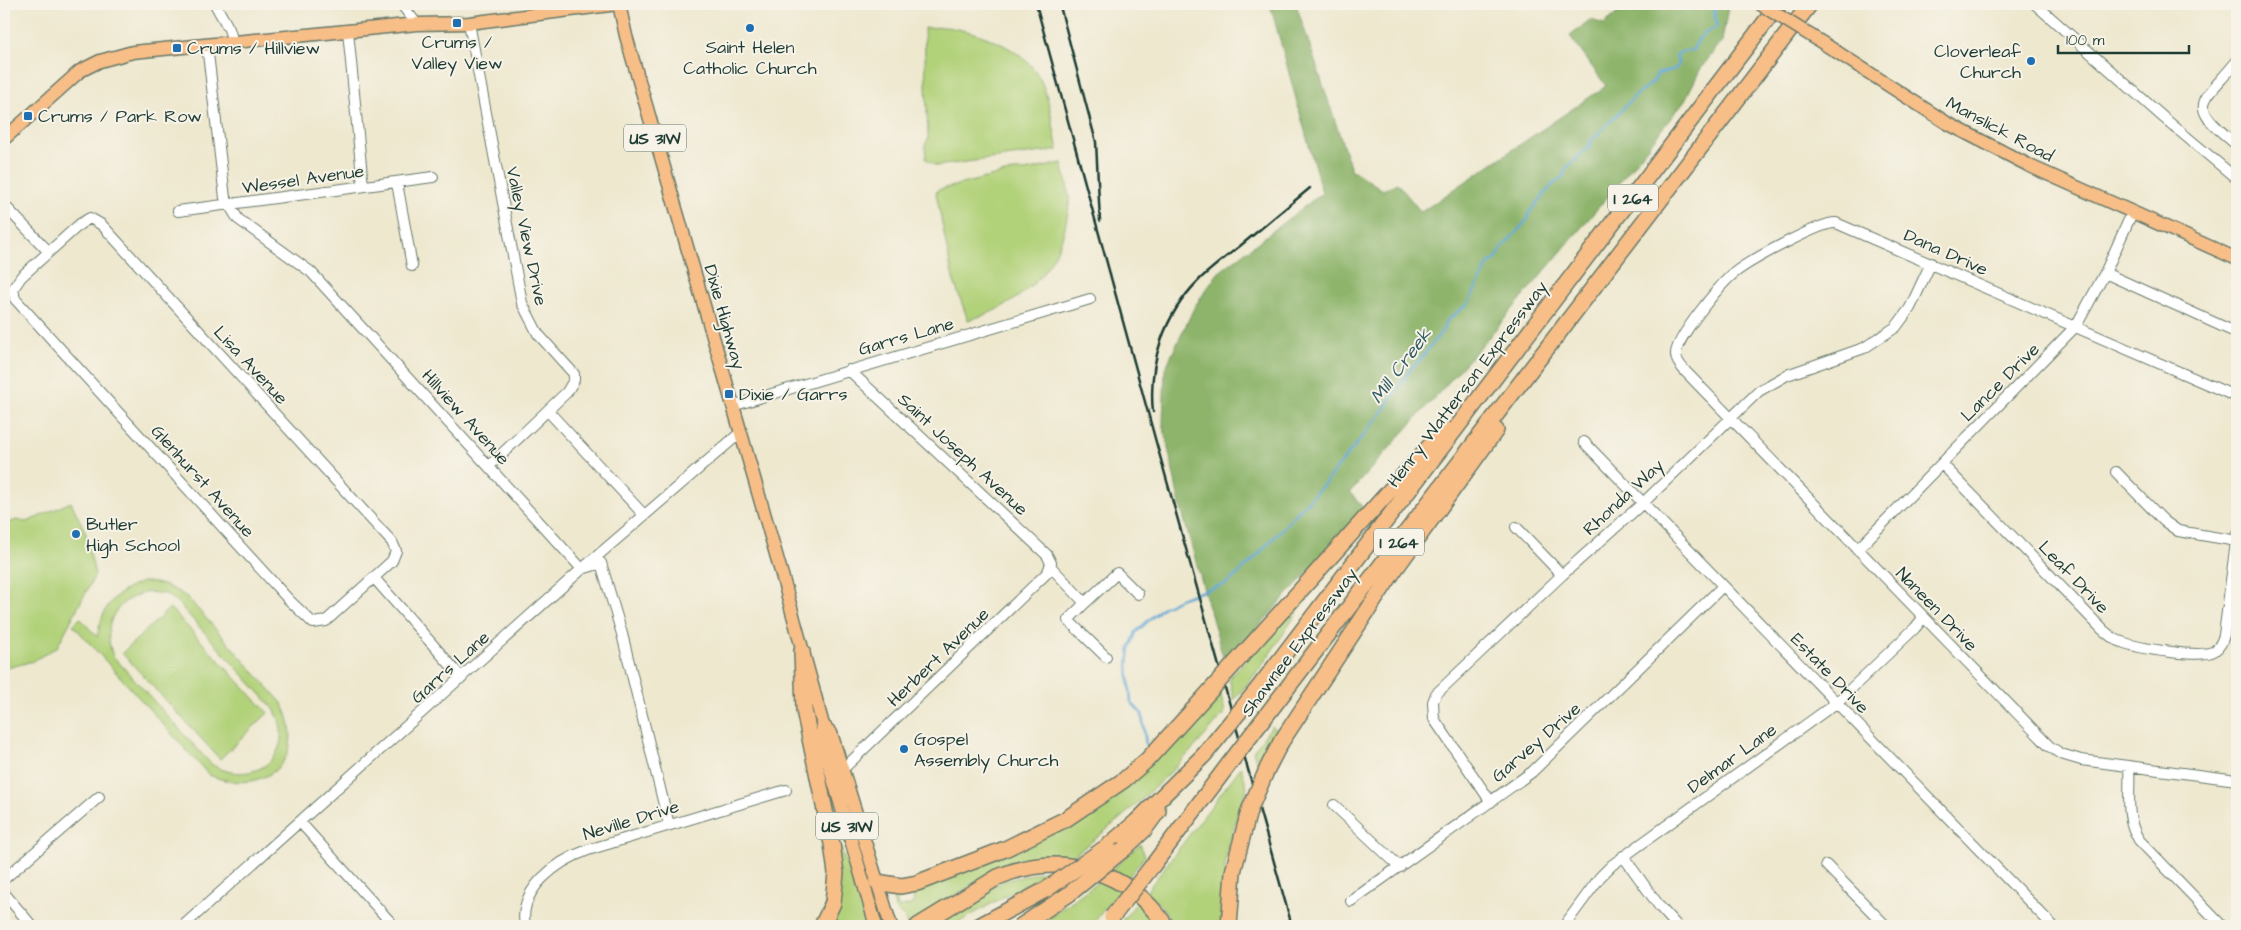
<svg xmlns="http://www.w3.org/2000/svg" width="2241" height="930" font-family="'Architects Daughter',sans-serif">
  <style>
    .green { fill: #b2d27a; stroke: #688857; fill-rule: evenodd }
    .forest { fill: #8db46a; stroke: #56784f }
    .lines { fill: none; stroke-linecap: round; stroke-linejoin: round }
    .stream { stroke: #5fa7d6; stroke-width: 2.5 }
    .minor-casing { stroke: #67796a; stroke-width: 12 }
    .major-casing { stroke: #67796a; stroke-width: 15 }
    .highway-casing { stroke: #67796a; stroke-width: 18 }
    .minor { stroke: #fff; stroke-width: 10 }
    .major { stroke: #f7be87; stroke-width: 12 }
    .highway { stroke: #f7be87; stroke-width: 15 }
    .rail { stroke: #1f3d34; stroke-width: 2.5 }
    .major-bridge-casing { stroke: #67796a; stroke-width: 15; stroke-linecap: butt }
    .highway-bridge-casing { stroke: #67796a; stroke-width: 18; stroke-linecap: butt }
    .major-bridge { stroke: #f7be87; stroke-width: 12 }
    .highway-bridge { stroke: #f7be87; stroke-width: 15 }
    .poi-dot { fill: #1f6fb2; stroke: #f7f3e8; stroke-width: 2 }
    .labels { text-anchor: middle; stroke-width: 4; stroke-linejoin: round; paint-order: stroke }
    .shield { fill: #f7f3e8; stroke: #60746a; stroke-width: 1 }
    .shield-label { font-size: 16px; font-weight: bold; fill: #1f3d34 }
    .poi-label { font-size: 18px; fill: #1f3d34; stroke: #f7f3e8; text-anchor: start }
    .street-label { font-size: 18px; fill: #1f3d34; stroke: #f7f3e8 }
    .water-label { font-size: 19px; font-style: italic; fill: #325d65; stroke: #f7f3e8 }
  </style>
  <rect width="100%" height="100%" fill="#f7f3e8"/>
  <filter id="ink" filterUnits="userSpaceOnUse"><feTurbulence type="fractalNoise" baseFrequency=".02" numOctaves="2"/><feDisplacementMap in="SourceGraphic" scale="10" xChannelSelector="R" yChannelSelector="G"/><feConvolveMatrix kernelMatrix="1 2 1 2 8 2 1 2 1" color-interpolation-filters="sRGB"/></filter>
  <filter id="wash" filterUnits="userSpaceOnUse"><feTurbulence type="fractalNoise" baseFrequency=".0096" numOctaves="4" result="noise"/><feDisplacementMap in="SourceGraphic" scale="20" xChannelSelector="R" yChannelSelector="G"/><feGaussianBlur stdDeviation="1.12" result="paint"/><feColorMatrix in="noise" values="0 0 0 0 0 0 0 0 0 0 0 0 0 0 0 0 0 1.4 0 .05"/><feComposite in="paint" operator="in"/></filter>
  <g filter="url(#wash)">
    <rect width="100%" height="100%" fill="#eee8cf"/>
    <path class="green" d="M945 27C979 31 1028 49 1042 83 1051 105 1053 128 1058 150L936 166 926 159 925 145 928 139 924 28Z
      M1062 163C1064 174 1068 185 1069 196 1070 206 1067 217 1065 227 1054 275 1015 308 968 320L953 279 936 193 938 190 1013 171H1025Z
      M71 502 85 531 95 575 57 647 33 661 4 669V525L16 520 27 522Z
      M142 582C160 582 171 587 187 597L282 703C311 759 264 798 209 775L73 625 80 618 97 637C103 606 112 594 142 582ZM148 592 165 594 176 601 274 709C299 754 254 790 211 764L113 656C101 624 115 599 148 592Z
      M1307 598 1261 667 1234 700 1229 678 1285 618Z
      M170 608 268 713 220 759 122 653Z
      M1219 688 1225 712C1182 765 1131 812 1077 853L1066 861 1040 858 1016 863 983 878 907 926 904 917 895 909 892 893H896L898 908 914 904 913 891 1066 825Z
      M1272 726 1278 731 1258 765 1253 751Z
      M1241 767 1247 787 1228 846 1225 866 1224 926H1174L1163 908 1146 892Z
      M838 840 846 864 851 863 869 926H822Z
      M1140 844 1145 856 1127 879 1112 870Z
      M1053 869 952 926H928L1003 881Z
      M1102 879 1121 888 1091 926H1038Z
      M1138 901 1160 926H1118Z"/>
    <path class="forest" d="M1270 4H1296L1351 169 1383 190 1397 183 1421 212 1606 86 1570 36 1591 20 1604 24 1629 4H1724L1728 7 1722 41 1701 68 1685 100 1619 183 1489 337 1350 492 1364 509 1225 664 1180 505 1163 423 1165 369 1195 306 1218 273 1322 193Z"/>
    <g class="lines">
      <path class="stream" d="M1146 745 1142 714 1131 702 1128 666 1130 648 1136 632 1162 608 1182 598 1228 583 1252 561 1324 484 1380 415 1413 366 1419 361 1443 330 1446 321 1468 304 1488 265 1497 258 1502 248 1528 219 1529 213 1553 184 1562 178 1566 168 1589 147 1591 141 1632 99 1654 81 1657 74 1675 69 1679 64 1676 56 1681 52 1693 50C1698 37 1704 32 1717 27L1714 11 1719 4"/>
    </g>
  </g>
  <g filter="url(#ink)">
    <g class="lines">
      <defs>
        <path id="minor" d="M215 4 229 29 233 42
          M401 4 417 24
          M2035 4 2164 118 2237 179
          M469 23 522 303 538 334 574 374V380L567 392 489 466
          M348 31 363 186
          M207 45 225 198 238 219 311 272 582 569 601 563 622 634 669 825
          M2237 61C2201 105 2185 103 2237 145
          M397 183 412 266
          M4 205 49 252
          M178 211 433 177
          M90 218 102 225 392 542 396 551 392 561 326 621 313 623 289 600 15 299 13 289 21 277 80 224Z
          M2105 273 2237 333
          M2237 397 1836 223C1820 222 1747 262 1733 274 1721 284 1674 340 1676 355 1676 361 1681 366 1685 371L2049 746 2061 754 2081 760 2237 780
          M732 406 1090 299
          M548 411 644 515
          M1584 442 2053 926
          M1942 464 2103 630C2109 635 2114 640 2122 642 2137 648 2201 659 2214 651 2220 647 2222 642 2224 635L2237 534
          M2116 472 2164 521 2178 531 2237 541
          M1516 527 1562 575
          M1857 550 2076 326 2105 273 2132 213
          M1051 567 1085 603 1068 620 1106 657
          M375 579 462 678
          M1085 603 1117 573 1138 594
          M2129 766C2131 793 2124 816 2139 840L2222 926
          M842 770 1048 572 1051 563 1047 555 849 370
          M1491 802 1434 719 1433 702 1436 694 1562 575 1643 503 1759 391 1787 375 1864 348 1896 327 1910 308 1931 263
          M1334 805 1400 867
          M300 822 394 926
          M1623 856 1660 907 1677 926
          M1826 865 1886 926
          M4 879 99 797
          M4 893 32 926
          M1351 901 1532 772 1723 586
          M183 926 582 569 740 433
          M525 926C518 889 557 861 588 850L786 790
          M1564 926 1600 877 1612 865 1836 703 1915 628 1923 618"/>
        <path id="major" d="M619 4 626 36 782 575 823 725 821 737 876 926
          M1826 45 1947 123 2032 167 2237 259
          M4 139 80 71 100 61 133 52 417 24 469 23 618 4
          M823 725 831 733 891 926"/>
        <path id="highway" d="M802 651 804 710 832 844 836 873 833 903 822 926
          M1246 651 1445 429
          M1257 690 1779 4
          M1275 704 1810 4
          M1281 742 1393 572 1496 430
          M1108 846 1136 822 1204 755
          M1124 849 1144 830 1158 811
          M1153 865 1229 764
          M877 882 901 886 917 883 1005 849 1066 819 1124 780 1147 760 1192 711
          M918 926 998 877C1060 850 1128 870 1166 926
          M979 926 1047 889
          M1021 926 1069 894
          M1229 926 1233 872 1249 811"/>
      </defs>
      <use href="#minor" class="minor-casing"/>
      <use href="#major" class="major-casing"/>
      <use href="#highway" class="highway-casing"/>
      <use href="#minor" class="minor"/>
      <use href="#major" class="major"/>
      <use href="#highway" class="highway"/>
      <path class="rail" d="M1036 4 1156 442 1292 926
        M1061 10 1096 142 1100 221
        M1153 412C1148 363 1164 315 1199 280 1211 268 1226 257 1240 246 1263 227 1287 207 1310 188"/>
      <defs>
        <path id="major-bridge" d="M1760 4 1826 45"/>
        <path id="highway-bridge" d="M1192 711 1246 651
          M1204 755 1257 690
          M1229 764 1275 704
          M1249 811 1268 767 1281 742
          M1047 889 1108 846
          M1069 894 1124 849
          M1112 917 1153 865"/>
      </defs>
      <use href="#major-bridge" class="major-bridge-casing"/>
      <use href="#highway-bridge" class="highway-bridge-casing"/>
      <use href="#major-bridge" class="major-bridge"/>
      <use href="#highway-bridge" class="highway-bridge"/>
    </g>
  </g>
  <g class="poi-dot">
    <rect x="452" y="18" width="10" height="10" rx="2.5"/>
    <circle cx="750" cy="28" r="5"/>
    <rect x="172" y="43" width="10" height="10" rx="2.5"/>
    <circle cx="2031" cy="61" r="5"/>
    <rect x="23" y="111" width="10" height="10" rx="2.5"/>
    <rect x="724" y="389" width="10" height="10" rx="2.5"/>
    <circle cx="76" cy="534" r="5"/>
    <circle cx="904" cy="749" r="5"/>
  </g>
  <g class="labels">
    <g class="shield">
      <rect x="624" y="124.5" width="62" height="27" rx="4"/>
      <rect x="1608" y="184.5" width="50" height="27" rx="4"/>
      <rect x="1374" y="528.5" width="50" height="27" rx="4"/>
      <rect x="816" y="812.5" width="62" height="27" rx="4"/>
    </g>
    <g class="shield-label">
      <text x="655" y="144">US 31W</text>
      <text x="1633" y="204">I 264</text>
      <text x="1399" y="548">I 264</text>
      <text x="847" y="832">US 31W</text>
    </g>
    <g class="poi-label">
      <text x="457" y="48" text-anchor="middle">Crums /<tspan x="457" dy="21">Valley View</tspan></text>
      <text x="750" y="53" text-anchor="middle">Saint Helen<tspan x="750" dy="21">Catholic Church</tspan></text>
      <text x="187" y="54">Crums / Hillview</text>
      <text x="2021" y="57" text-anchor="end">Cloverleaf<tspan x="2021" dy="21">Church</tspan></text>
      <text x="38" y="122">Crums / Park Row</text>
      <text x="739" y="400">Dixie / Garrs</text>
      <text x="86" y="530">Butler<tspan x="86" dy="21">High School</tspan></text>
      <text x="914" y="745">Gospel<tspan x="914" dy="21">Assembly Church</tspan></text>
    </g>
    <g class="street-label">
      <text transform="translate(2000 129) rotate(28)" y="6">Manslick Road</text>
      <text transform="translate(303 179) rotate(-8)" y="6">Wessel Avenue</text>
      <text transform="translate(527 236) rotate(78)" y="6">Valley View Drive</text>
      <text transform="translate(1946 252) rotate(24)" y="6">Dana Drive</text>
      <text transform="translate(725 317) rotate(74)" y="6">Dixie Highway</text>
      <text transform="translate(906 336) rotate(-16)" y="6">Garrs Lane</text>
      <text transform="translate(251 365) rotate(47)" y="6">Lisa Avenue</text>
      <text transform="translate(2000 382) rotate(-45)" y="6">Lance Drive</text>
      <text transform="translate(1467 384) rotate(-53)" y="6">Henry Watterson Expressway</text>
      <text transform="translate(466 417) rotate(48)" y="6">Hillview Avenue</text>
      <text transform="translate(963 454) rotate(43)" y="6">Saint Joseph Avenue</text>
      <text transform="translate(203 481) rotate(48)" y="6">Glenhurst Avenue</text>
      <text transform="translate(1623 497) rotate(-43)" y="6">Rhonda Way</text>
      <text transform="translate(2074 577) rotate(46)" y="6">Leaf Drive</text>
      <text transform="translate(1937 609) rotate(46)" y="6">Naneen Drive</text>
      <text transform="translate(1299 642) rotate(-53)" y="6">Shawnee Expressway</text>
      <text transform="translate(938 657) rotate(-44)" y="6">Herbert Avenue</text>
      <text transform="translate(450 667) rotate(-42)" y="6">Garrs Lane</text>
      <text transform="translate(1830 673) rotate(46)" y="6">Estate Drive</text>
      <text transform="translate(1536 742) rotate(-41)" y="6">Garvey Drive</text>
      <text transform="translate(1732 758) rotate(-36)" y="6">Delmar Lane</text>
      <text transform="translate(631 820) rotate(-17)" y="6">Neville Drive</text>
    </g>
    <g class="water-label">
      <text transform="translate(1400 365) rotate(-53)" y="7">Mill Creek</text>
    </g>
  </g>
  <rect width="2241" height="930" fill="none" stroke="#f7f3e8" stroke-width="20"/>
  <path d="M2058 45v8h131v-8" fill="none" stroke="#1f3d34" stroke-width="2.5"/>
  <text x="2066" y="45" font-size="15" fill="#1f3d34" stroke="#f7f3e8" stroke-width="4" paint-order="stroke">100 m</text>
</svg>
